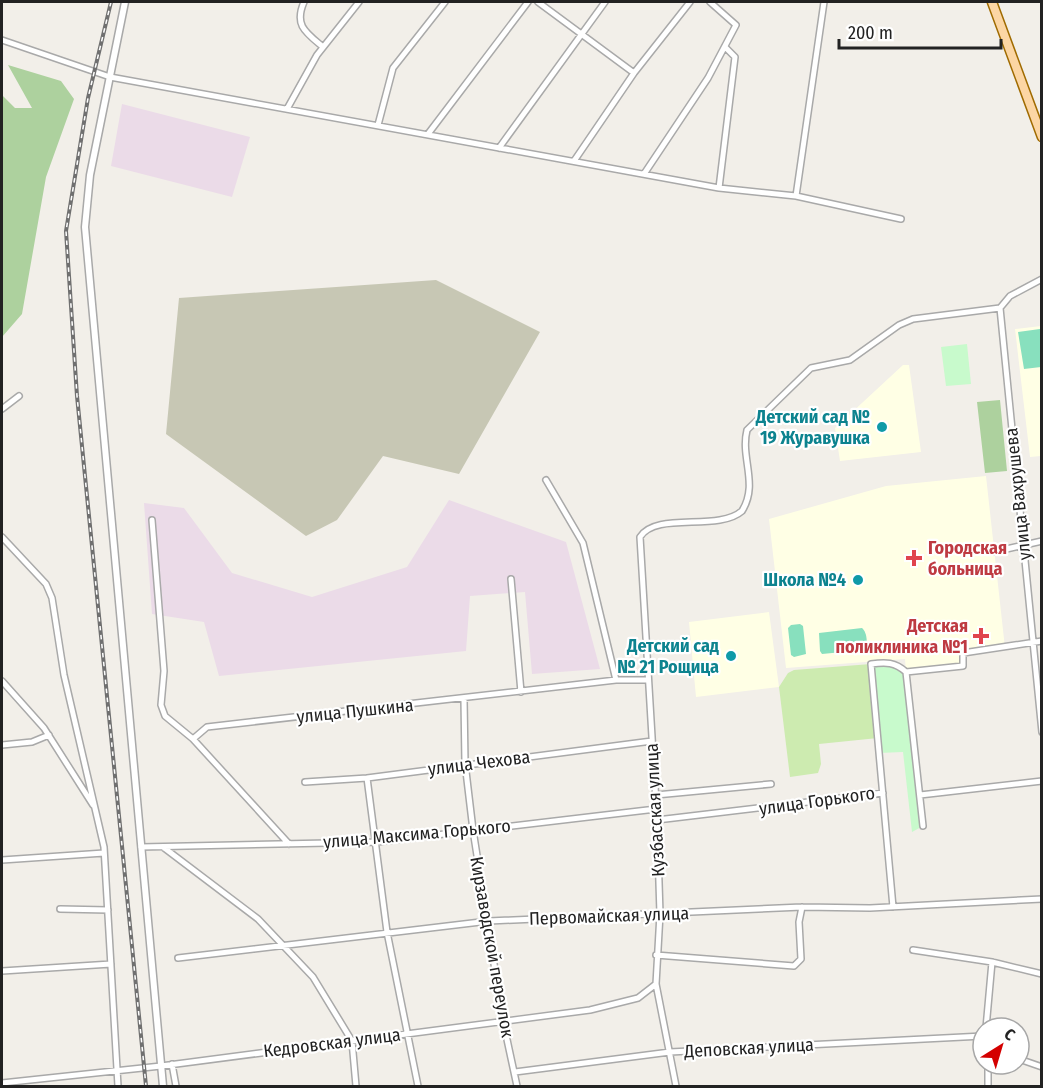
<svg xmlns="http://www.w3.org/2000/svg" width="1043" height="1088" font-family="'Fira Sans Condensed',sans-serif">
  <style>
    .industrial { fill: #ebdbe8 }
    .education { fill: #ffffe5 }
    .construction { fill: #c7c7b4 }
    .grass { fill: #cdebb0 }
    .forest { fill: #add19e }
    .park { fill: #c8facc }
    .pitch { fill: #88e0be }
    .lines { fill: none; stroke-linecap: round; stroke-linejoin: round }
    .minor-casing { stroke: #a9a9a9; stroke-width: 8 }
    .tertiary-casing { stroke: #a9a9a9; stroke-width: 9 }
    .primary-casing { stroke: #a06b00; stroke-width: 11 }
    .minor { stroke: #fff; stroke-width: 5 }
    .tertiary { stroke: #fff; stroke-width: 6 }
    .primary { stroke: #fcd6a4; stroke-width: 8 }
    .rail-casing { stroke: #707070; stroke-width: 4 }
    .rail { stroke: #fff; stroke-width: 1.5; stroke-dasharray: 4.5; stroke-linecap: butt }
    .culture-dot { fill: #0f9aa8; stroke: #fff; stroke-width: 2 }
    .health-dot { fill: #e0444e; stroke: #fff; stroke-width: 2 }
    .labels { text-anchor: middle; stroke-width: 4.5; stroke-linejoin: round; paint-order: stroke }
    .culture-label { font-size: 18px; font-weight: bold; fill: #0d838f; stroke: #fff; text-anchor: end }
    .street-label { font-size: 18px; fill: #222; stroke: #fff }
    .health-label { font-size: 18px; font-weight: bold; fill: #be3a42; stroke: #fff; text-anchor: start }
  </style>
  <rect width="100%" height="100%" fill="#f2efe9"/>
  <path class="industrial" d="M122 104 250 137 232 197 111 166Z
    M449 500 566 542 600 669 532 674 525 592 470 596 466 651 219 676 204 622 152 614 144 503 184 508 232 573 312 597 407 567Z"/>
  <path class="education" d="M1041 326V456L1030 457 1015 329Z
    M903 365H909L921 452 840 461 835 428Z
    M986 476 1005 648 963 653V666L906 672 905 659 786 668 769 519 886 486Z
    M769 612 779 687 696 697 689 622Z"/>
  <path class="construction" d="M436 280 540 332 459 474 383 456 337 520 306 536 166 434 179 298Z"/>
  <path class="grass" d="M871 664 878 738 819 744 821 764 818 773 790 777 779 687 788 673 794 670Z"/>
  <path class="forest" d="M8 65 61 81 74 99 46 177 22 314 2 337V95L15 108H32Z
    M1000 400 1007 471 985 473 977 402Z"/>
  <path class="park" d="M967 344 971 384 946 386 941 347Z
    M887 662 906 672 923 826 912 832 903 752 879 753 871 664Z"/>
  <path class="pitch" d="M1040 329 1041 367 1024 369 1018 332Z
    M800 624 803 626 806 654 794 657 791 655 788 628 791 625Z
    M862 628C867 632 869 645 863 650L822 654 820 651 819 633Z"/>
  <g class="lines">
    <defs>
      <path id="minor" d="M304 2C294 25 305 32 323 47
        M538 2 634 73
        M2 40 110 77 719 188 796 196 824 2
        M287 109 317 55 359 2
        M378 125 393 68 445 2
        M428 134 528 2
        M499 148 605 2
        M574 161 634 73 690 2
        M644 174 708 78 736 25 710 2
        M719 188 735 57 726 48
        M796 196 901 219
        M1042 279 1010 296 1000 308 1042 732
        M2 409 19 396
        M546 480 583 543 616 680
        M152 520 164 671 161 705 165 716 193 739 289 844
        M2 537 46 584 52 598 64 675 104 847 118 1086
        M993 552 1042 541
        M511 579 521 692
        M906 672 923 826
        M906 672 963 666V653L1042 641
        M2 681 44 728 93 805
        M464 699 465 763 473 830 503 1021 517 1086
        M193 739 207 727 616 680H647
        M2 745 32 742 49 735
        M367 778 387 932 418 1086
        M305 782 367 778 652 741
        M656 795 771 784
        M920 795 1042 781
        M657 820 883 793
        M141 847 377 842 656 809
        M163 847 258 919 313 977 352 1041 356 1086
        M2 860 104 853
        M893 907 871 664C886 662 895 662 906 672
        M60 909 108 910
        M913 950 992 962 1042 974
        M656 955 794 966 801 959 799 922 802 907
        M178 958 489 921 802 907 870 908 1042 899
        M2 971 111 964
        M986 1028 992 962
        M1019 1059 1042 1067
        M172 1064 176 1086
        M515 1072 670 1052 983 1036
        M2 1083 161 1066 590 1010 638 998 656 984
        M676 1086 656 984 660 914 657 820 640 537C656 511 718 532 742 511 759 484 740 458 747 430L811 368 850 360 899 325 913 319 1000 308
        M988 1086V1064"/>
      <path id="tertiary" d="M125 2 90 175 85 227 163 1086"/>
      <path id="primary" d="M992 2 1042 137"/>
    </defs>
    <use href="#minor" class="minor-casing"/>
    <use href="#tertiary" class="tertiary-casing"/>
    <use href="#primary" class="primary-casing"/>
    <use href="#minor" class="minor"/>
    <use href="#tertiary" class="tertiary"/>
    <use href="#primary" class="primary"/>
    <defs>
      <path id="rail" d="M111 2 88 98 66 231 77 396 146 1086"/>
    </defs>
    <use href="#rail" class="rail-casing"/>
    <use href="#rail" class="rail"/>
  </g>
  <g class="culture-dot">
    <circle cx="882" cy="427" r="6"/>
    <circle cx="858" cy="580" r="6"/>
    <circle cx="731" cy="656" r="6"/>
  </g>
  <g class="health-dot">
    <path d="M911 549h6v6h6v6h-6v6h-6v-6h-6v-6h6z"/>
    <path d="M978 627h6v6h6v6h-6v6h-6v-6h-6v-6h6z"/>
  </g>
  <g class="labels">
    <g class="culture-label">
      <text x="870" y="423">Детский сад №<tspan x="870" dy="21">19 Журавушка</tspan></text>
      <text x="846" y="586">Школа №4</text>
      <text x="719" y="652">Детский сад<tspan x="719" dy="21">№ 21 Рощица</tspan></text>
    </g>
    <g class="street-label">
      <text transform="translate(1018 494) rotate(-96)" y="6">улица Вахрушева</text>
      <text transform="translate(355 711) rotate(-6)" y="6">улица Пушкина</text>
      <text transform="translate(479 763) rotate(-7)" y="6">улица Чехова</text>
      <text transform="translate(817 801) rotate(-8)" y="6">улица Горького</text>
      <text transform="translate(655 810) rotate(-93)" y="6">Кузбасская улица</text>
      <text transform="translate(417 834) rotate(-5)" y="6">улица Максима Горького</text>
      <text transform="translate(609 916) rotate(-2)" y="6">Первомайская улица</text>
      <text transform="translate(492 947) rotate(80)" y="6">Кирзаводской переулок</text>
      <text transform="translate(332 1043) rotate(-7)" y="6">Кедровская улица</text>
      <text transform="translate(749 1048) rotate(-3)" y="6">Деповская улица</text>
    </g>
    <g class="health-label">
      <text x="928" y="554">Городская<tspan x="928" dy="21">больница</tspan></text>
      <text x="968" y="632" text-anchor="end">Детская<tspan x="968" dy="21">поликлиника №1</tspan></text>
    </g>
  </g>
  <rect width="1043" height="1088" fill="none" stroke="#222222" stroke-width="6"/>
  <g transform="translate(1001 1046) rotate(37)"><circle r="28" fill="#ffffff" stroke="#a7a7a7" stroke-width="1.5"/>
  <path d="M0-4.5L10 22L0 15L-10 22Z" fill="#d40000"/>
  <text y="-9" font-size="16" font-weight="bold" text-anchor="middle" fill="#222222">С</text>
  </g>
  <path d="M839 39v9h162v-9" fill="none" stroke="#222222" stroke-width="3"/>
  <text x="848" y="39" font-size="18" fill="#222222" stroke="#ffffff" stroke-width="4.5" paint-order="stroke">200 m</text>
</svg>
